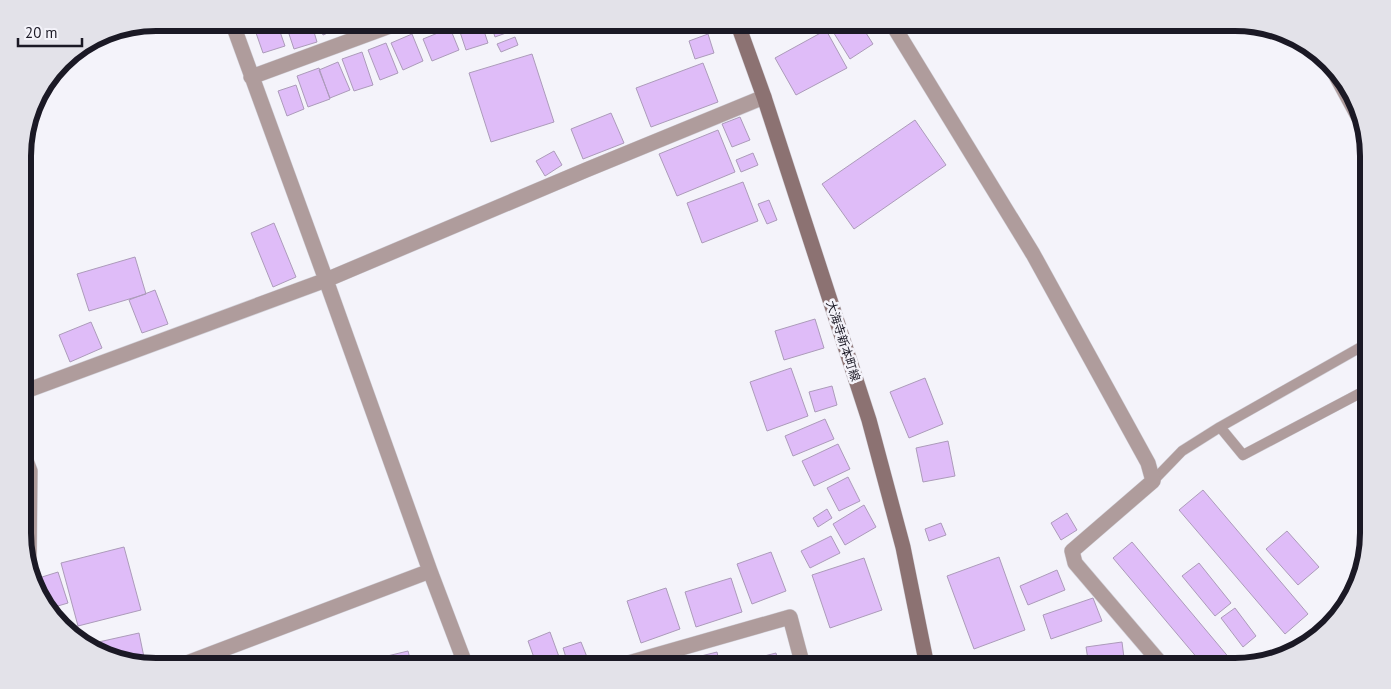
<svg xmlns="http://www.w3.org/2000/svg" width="1391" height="689" font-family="'PT Sans','Noto Sans JP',sans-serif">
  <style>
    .building { fill: #dfbcf8; stroke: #ac9bba }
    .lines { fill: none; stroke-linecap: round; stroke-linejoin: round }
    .lane-casing { stroke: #d1d0d8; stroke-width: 11 }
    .street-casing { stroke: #d1d0d8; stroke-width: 16 }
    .secondary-casing { stroke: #d1d0d8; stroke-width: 16 }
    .lane { stroke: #af9c9c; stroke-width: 10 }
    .street { stroke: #af9c9c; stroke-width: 15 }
    .secondary { stroke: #8c7272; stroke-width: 15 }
    .labels { text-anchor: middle; stroke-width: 5; stroke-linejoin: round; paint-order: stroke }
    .street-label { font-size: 12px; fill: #1b1925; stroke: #f4f3fa }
    .rim { fill: none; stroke: #1b1925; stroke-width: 6 }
  </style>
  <rect width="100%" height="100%" fill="#f4f3fa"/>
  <path class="building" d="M285 22H311L317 42 294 49Z
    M318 22H343L344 26 323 35Z
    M469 22H481L488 43 466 50 458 26Z
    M490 22H514L517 29 495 37Z
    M652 22H680L655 31Z
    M827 22H859L873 44 850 59Z
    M277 23 285 46 263 53 255 30Z
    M450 28 459 50 432 61 423 39Z
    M826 30 847 68 796 95 775 58Z
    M412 34 423 61 403 70 391 43Z
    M708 34 714 53 695 59 689 41Z
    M515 37 518 45 501 52 497 44Z
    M386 43 398 73 380 80 368 50Z
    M362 52 373 85 354 91 342 59Z
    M532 54 554 122 491 142 469 73Z
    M338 62 350 90 330 98 319 70Z
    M703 63 718 102 651 127 636 88Z
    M319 68 330 99 308 107 297 76Z
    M296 85 304 109 287 116 278 91Z
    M611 113 624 143 583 159 571 129Z
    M740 117 750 140 732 147 722 124Z
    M915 120 946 165 854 229 822 184Z
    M718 130 735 172 677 196 659 154Z
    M554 151 562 165 545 176 536 161Z
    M753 153 758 165 741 172 736 160Z
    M743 182 758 221 702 243 687 203Z
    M769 200 777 220 767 224 758 204Z
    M274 223 296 277 273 287 251 233Z
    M135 257 146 294 89 311 77 274Z
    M155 290 168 324 142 333 129 300Z
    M815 319 824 348 784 360 775 331Z
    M91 322 102 348 70 362 59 335Z
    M791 368 808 416 767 431 750 382Z
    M925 378 943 424 909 438 890 392Z
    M832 386 837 405 815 412 809 392Z
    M825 419 834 439 793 456 785 436Z
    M948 441 955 476 923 482 916 448Z
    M838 444 850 469 814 486 802 461Z
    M848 477 860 501 839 511 827 488Z
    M1203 490 1308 614 1285 634 1179 510Z
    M864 505 876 527 845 545 833 524Z
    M827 509 832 518 818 527 813 518Z
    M1067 513 1077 530 1061 540 1051 523Z
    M941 523 946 535 929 541 925 529Z
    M1287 531 1319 567 1298 585 1266 549Z
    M831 536 840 553 810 568 801 551Z
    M1132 542 1236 666H1204L1113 558Z
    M124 547 141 610 78 626 61 563Z
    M771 552 786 591 752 604 737 564Z
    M999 557 1025 630 974 649 947 576Z
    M864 558 882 610 830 628 812 575Z
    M1199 563 1231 603 1215 616 1182 576Z
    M1057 570 1065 590 1028 605 1020 586Z
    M58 572 68 603 51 608 42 577Z
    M731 578 742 612 696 627 685 592Z
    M666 588 680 629 641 643 627 601Z
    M1093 598 1102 621 1051 639 1043 615Z
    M1341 607 1326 625 1324 622Z
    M1235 608 1256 636 1243 647 1221 618Z
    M64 615 68 629 54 617Z
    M550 632 562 665 558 666H537L528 641Z
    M139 633 145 662 140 663 96 652 94 643Z
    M1305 639 1310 643 1297 648 1296 647Z
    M581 642 587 657 568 664 563 648Z
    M1122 642 1125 666H1089L1086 647Z
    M408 651 412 666H355L354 664Z
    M717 652 720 666H700L697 657Z
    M776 653 779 666H729V665Z
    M698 662 699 666H682Z"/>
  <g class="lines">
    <defs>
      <path id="lane" d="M1220 427 1243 455 1368 389
        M1153 481 1182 451 1220 427 1368 343"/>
      <path id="street" d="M232 22 326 280 430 571 466 666
        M891 22 1033 254 1148 463 1153 481 1072 551 1075 563 1163 666
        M1334 72 1359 118
        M251 77 401 22
        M23 392 326 280 586 170 764 97
        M23 453 30 471 29 564
        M179 666 430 571
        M618 666 790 617 803 666"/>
      <path id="secondary" d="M737 22 764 97 869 420 903 547 927 666"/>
    </defs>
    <use href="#lane" class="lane-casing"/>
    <use href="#street" class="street-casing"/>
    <use href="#secondary" class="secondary-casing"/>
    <use href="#lane" class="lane"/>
    <use href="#street" class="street"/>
    <use href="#secondary" class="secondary"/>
  </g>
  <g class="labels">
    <g class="street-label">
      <text transform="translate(843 341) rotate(72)" y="4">大海寺新本町線</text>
    </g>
  </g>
  <path d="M0 0H1391V689H0ZM156 31H1235A125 125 0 0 1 1360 156V533A125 125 0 0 1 1235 658H156A125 125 0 0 1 31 533V156A125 125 0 0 1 156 31Z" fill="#e3e2e9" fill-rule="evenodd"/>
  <path class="rim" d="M156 31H1235A125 125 0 0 1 1360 156V533A125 125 0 0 1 1235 658H156A125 125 0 0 1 31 533V156A125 125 0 0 1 156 31Z"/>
  <path d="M18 38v8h64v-8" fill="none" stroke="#1b1925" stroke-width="2.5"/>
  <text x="25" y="38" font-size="15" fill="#1b1925" stroke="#f4f3fa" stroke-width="4" paint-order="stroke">20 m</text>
</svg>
